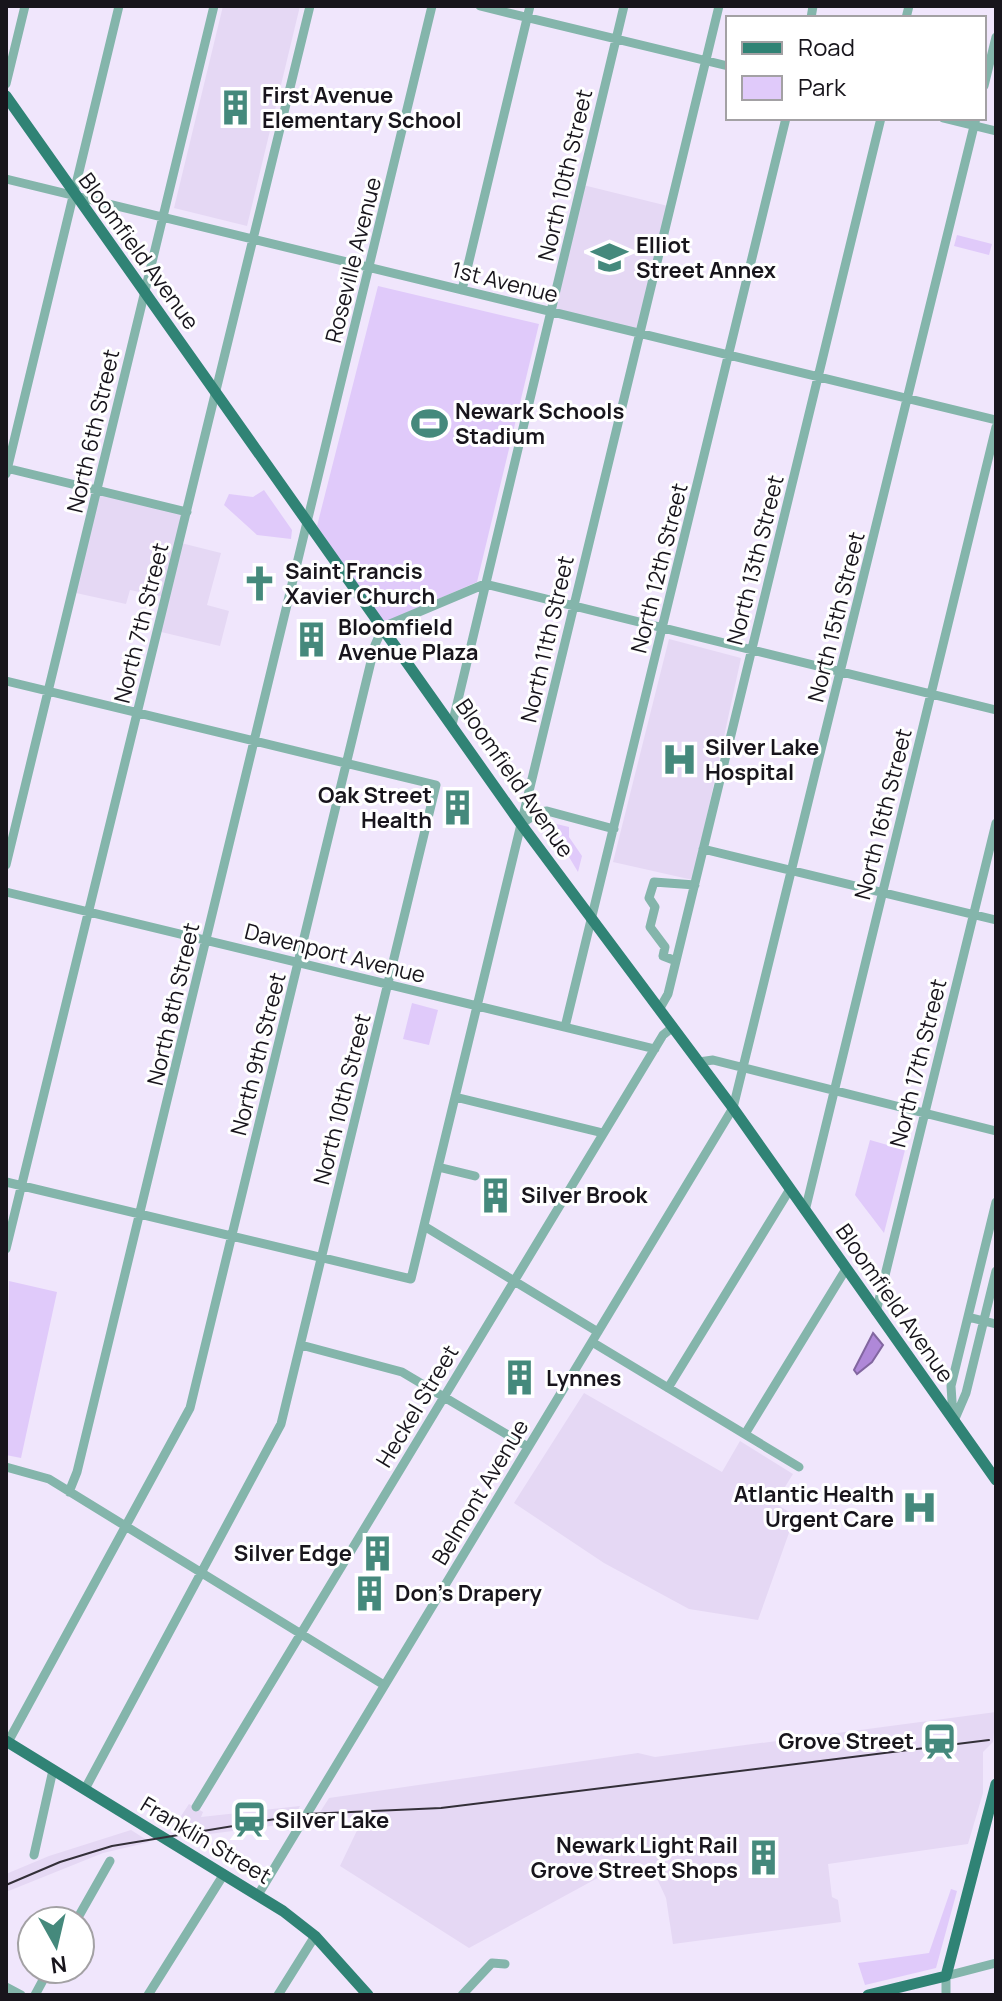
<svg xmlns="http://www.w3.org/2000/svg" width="1002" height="2001" font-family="Manrope,sans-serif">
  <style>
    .built { fill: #e5d8f4 }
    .green { fill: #e0cafa }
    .water { fill: #af88d8; stroke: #8266a0; stroke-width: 2 }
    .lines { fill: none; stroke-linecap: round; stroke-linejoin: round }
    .minor { stroke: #84b5ab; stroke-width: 9 }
    .major { stroke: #308375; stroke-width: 11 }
    .tram { stroke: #332f38; stroke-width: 2 }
    .labels { text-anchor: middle; stroke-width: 6; stroke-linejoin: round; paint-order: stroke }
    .poi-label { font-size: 22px; font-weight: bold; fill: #18151c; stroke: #fff; text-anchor: start }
    .street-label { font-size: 22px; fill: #18151c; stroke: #fff }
  </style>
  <rect width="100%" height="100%" fill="#f0e6fc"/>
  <path class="built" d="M223 6H300L247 226 174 208Z
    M583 185 668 206 638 333 552 311Z
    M99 493 186 514 164 597 130 590 126 604 76 593Z
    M181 543 221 553 207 605 229 611 220 646 157 631Z
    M669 639 741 658 693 880 613 862Z
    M584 1393 722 1472 740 1441 793 1474 775 1503 795 1516 758 1620 689 1609 604 1563 514 1503Z
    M996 1712 993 1742 983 1752V1793L968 1844 828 1864 832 1897 838 1900 841 1922 673 1944 666 1898 652 1868H616L469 1948 340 1866 363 1818 317 1817 329 1798 638 1753 655 1757Z
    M189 1804 203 1812 201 1817 300 1806 292 1821 279 1825 186 1837 170 1825 177 1822Z
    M131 1830 150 1842 103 1853 6 1892V1874L49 1856Z"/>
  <path class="green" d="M957 235 992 244 989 255 954 246Z
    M378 286 539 324 477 582 383 623 317 526Z
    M264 490 292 530 291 539 257 535 224 505 229 494 253 497Z
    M544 821 569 827V837L582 856 578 872 563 847 560 848 542 824Z
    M412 1003 438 1010 429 1045 403 1039Z
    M870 1140 905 1150 884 1233 855 1195Z
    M9 1281 57 1292 21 1458 6 1455Z
    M951 1889 957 1891 936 1968 865 1985 858 1963 929 1953Z"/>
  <path class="water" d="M873 1333 883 1345 872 1362 857 1374 854 1370Z"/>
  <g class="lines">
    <path class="minor" d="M480 6 728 66
      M811 18 813 6
      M906 18 909 6
      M6 84 25 6
      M984 86 996 37
      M943 118 996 131
      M6 179 996 420
      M462 290 530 6
      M6 468 187 512
      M6 474 119 6
      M6 681 436 785 281 1424 85 1789
      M452 725 624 6
      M521 824 539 812 547 811 614 829
      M703 849 996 920
      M6 865 214 6
      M6 892 655 1049
      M676 961 663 956 665 947 650 927 655 907 649 898 654 882 695 885
      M660 1008 668 994 881 118
      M565 1027 786 118
      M699 1062 713 1060 996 1131
      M455 1097 603 1133
      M438 1167 475 1176
      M6 1182 411 1279 719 6
      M805 1211 996 427
      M424 1226 598 1332
      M6 1249 310 6
      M876 1312 996 823
      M968 1317 996 1324
      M592 1342 799 1467
      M301 1345 402 1372 528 1447
      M668 1388 790 1189
      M953 1417 951 1386 996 1202
      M954 1421 966 1393 996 1271
      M745 1434 846 1269
      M6 1467 49 1479 384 1685
      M69 1492 77 1472 432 6
      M8 1742 190 1408 375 645 383 627 485 584 996 710
      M196 1807 663 1035 673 1027
      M34 1855 53 1770
      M258 1895 733 1108 976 118
      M76 1921 110 1861
      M6 1987 21 1995
      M35 1995 49 1969
      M148 1995 224 1874
      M278 1995 315 1936
      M462 1995 492 1963 505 1964
      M946 1995V1976L996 1963"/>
    <path class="major" d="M6 96 521 824 733 1108 996 1480
      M6 1741 283 1911 315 1936 368 1995
      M868 1995 946 1976 996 1784"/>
    <path class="tram" d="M6 1885 60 1862 112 1846 306 1814 441 1808 989 1740"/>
  </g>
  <defs>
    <symbol id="building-bare" viewBox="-9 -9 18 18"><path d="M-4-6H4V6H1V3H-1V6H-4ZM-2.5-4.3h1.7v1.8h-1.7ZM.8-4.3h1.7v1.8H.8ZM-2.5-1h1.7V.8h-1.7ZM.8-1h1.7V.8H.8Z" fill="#45897c" stroke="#fff" stroke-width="2.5" paint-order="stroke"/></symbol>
    <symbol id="school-bare" viewBox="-9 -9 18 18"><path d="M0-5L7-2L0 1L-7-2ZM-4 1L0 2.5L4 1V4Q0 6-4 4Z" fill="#45897c" stroke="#fff" stroke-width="2.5" paint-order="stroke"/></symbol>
    <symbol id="stadium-bare" viewBox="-9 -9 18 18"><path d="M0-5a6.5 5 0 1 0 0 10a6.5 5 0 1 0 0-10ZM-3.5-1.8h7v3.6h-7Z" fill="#45897c" stroke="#fff" stroke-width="2.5" paint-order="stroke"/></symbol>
    <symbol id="church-bare" viewBox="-9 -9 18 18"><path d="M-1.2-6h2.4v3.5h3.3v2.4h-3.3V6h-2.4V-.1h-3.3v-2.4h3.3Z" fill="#45897c" stroke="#fff" stroke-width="2.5" paint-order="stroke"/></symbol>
    <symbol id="hospital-bare" viewBox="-9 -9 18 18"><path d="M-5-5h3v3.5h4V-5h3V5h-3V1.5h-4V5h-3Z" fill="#45897c" stroke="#fff" stroke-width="2.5" paint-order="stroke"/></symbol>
    <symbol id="station-bare" viewBox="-9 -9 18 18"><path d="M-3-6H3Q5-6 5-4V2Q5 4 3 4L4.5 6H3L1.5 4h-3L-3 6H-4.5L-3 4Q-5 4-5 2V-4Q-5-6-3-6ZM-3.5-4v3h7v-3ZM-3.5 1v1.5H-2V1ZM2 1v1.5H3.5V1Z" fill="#45897c" stroke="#fff" stroke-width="2.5" paint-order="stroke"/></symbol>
  </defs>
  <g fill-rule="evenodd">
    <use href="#building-bare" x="210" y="82" width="51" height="51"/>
    <use href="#school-bare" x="584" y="232" width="51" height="51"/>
    <use href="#stadium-bare" x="404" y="398" width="51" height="51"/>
    <use href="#church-bare" x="234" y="558" width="51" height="51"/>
    <use href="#building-bare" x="286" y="614" width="51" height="51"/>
    <use href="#hospital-bare" x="654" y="734" width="51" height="51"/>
    <use href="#building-bare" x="432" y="782" width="51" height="51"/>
    <use href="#building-bare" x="470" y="1170" width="51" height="51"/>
    <use href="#building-bare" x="494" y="1352" width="51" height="51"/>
    <use href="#hospital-bare" x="894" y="1482" width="51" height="51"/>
    <use href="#building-bare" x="352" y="1528" width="51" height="51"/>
    <use href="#building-bare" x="344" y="1568" width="51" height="51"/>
    <use href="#station-bare" x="914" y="1716" width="51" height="51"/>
    <use href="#station-bare" x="224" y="1794" width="51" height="51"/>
    <use href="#building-bare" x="738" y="1832" width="51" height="51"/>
  </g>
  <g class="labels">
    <g class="poi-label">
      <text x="262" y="103">First Avenue<tspan x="262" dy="25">Elementary School</tspan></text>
      <text x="636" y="253">Elliot<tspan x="636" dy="25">Street Annex</tspan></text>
      <text x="455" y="419">Newark Schools<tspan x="455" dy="25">Stadium</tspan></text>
      <text x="285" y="579">Saint Francis<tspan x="285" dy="25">Xavier Church</tspan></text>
      <text x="338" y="635">Bloomfield<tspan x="338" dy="25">Avenue Plaza</tspan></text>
      <text x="705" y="755">Silver Lake<tspan x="705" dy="25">Hospital</tspan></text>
      <text x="432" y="803" text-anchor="end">Oak Street<tspan x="432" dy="25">Health</tspan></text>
      <text x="521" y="1203">Silver Brook</text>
      <text x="546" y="1386">Lynnes</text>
      <text x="894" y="1502" text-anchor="end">Atlantic Health<tspan x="894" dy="25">Urgent Care</tspan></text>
      <text x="352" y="1561" text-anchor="end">Silver Edge</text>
      <text x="395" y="1601">Don's Drapery</text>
      <text x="914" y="1749" text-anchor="end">Grove Street</text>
      <text x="275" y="1828">Silver Lake</text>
      <text x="738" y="1853" text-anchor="end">Newark Light Rail<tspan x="738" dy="25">Grove Street Shops</tspan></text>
    </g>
    <g class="street-label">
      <text transform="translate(565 175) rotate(-77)" y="8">North 10th Street</text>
      <text transform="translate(139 251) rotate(54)" y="8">Bloomfield Avenue</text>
      <text transform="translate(353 260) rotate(-76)" y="8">Roseville Avenue</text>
      <text transform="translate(505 282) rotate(14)" y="8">1st Avenue</text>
      <text transform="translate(93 431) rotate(-77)" y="8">North 6th Street</text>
      <text transform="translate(755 560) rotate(-76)" y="8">North 13th Street</text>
      <text transform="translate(659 568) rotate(-76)" y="8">North 12th Street</text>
      <text transform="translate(836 617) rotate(-76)" y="8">North 15th Street</text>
      <text transform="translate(141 623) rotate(-76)" y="8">North 7th Street</text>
      <text transform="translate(547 639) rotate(-77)" y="8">North 11th Street</text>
      <text transform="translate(515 778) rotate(55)" y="8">Bloomfield Avenue</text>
      <text transform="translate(883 814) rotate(-76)" y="8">North 16th Street</text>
      <text transform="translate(335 953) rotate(14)" y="8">Davenport Avenue</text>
      <text transform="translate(173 1004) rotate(-77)" y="8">North 8th Street</text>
      <text transform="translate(258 1054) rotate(-76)" y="8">North 9th Street</text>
      <text transform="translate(918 1063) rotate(-76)" y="8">North 17th Street</text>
      <text transform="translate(342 1099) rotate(-76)" y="8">North 10th Street</text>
      <text transform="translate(895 1303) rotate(55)" y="8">Bloomfield Avenue</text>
      <text transform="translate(417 1406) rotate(-59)" y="8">Heckel Street</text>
      <text transform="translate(480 1492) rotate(-59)" y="8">Belmont Avenue</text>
      <text transform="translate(206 1840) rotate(31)" y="8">Franklin Street</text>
    </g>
  </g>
  <rect width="1002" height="2001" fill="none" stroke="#18151c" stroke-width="16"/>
  <rect x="726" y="16" width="260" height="104" fill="#ffffff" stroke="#a3a1a4" stroke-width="2"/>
  <rect x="742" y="42" width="40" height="12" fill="#308375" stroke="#a3a1a4" stroke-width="2"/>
  <text x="798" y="56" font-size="24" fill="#18151c">Road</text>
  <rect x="742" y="76" width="40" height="24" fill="#e0cafa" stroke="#a3a1a4" stroke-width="2"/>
  <text x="798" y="96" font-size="24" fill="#18151c">Park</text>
  <g transform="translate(56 1945) rotate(172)"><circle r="38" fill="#ffffff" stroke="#a3a1a4" stroke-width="2"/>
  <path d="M0-6L14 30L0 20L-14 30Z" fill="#45897c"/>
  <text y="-12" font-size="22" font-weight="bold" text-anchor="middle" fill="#18151c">N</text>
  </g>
</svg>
